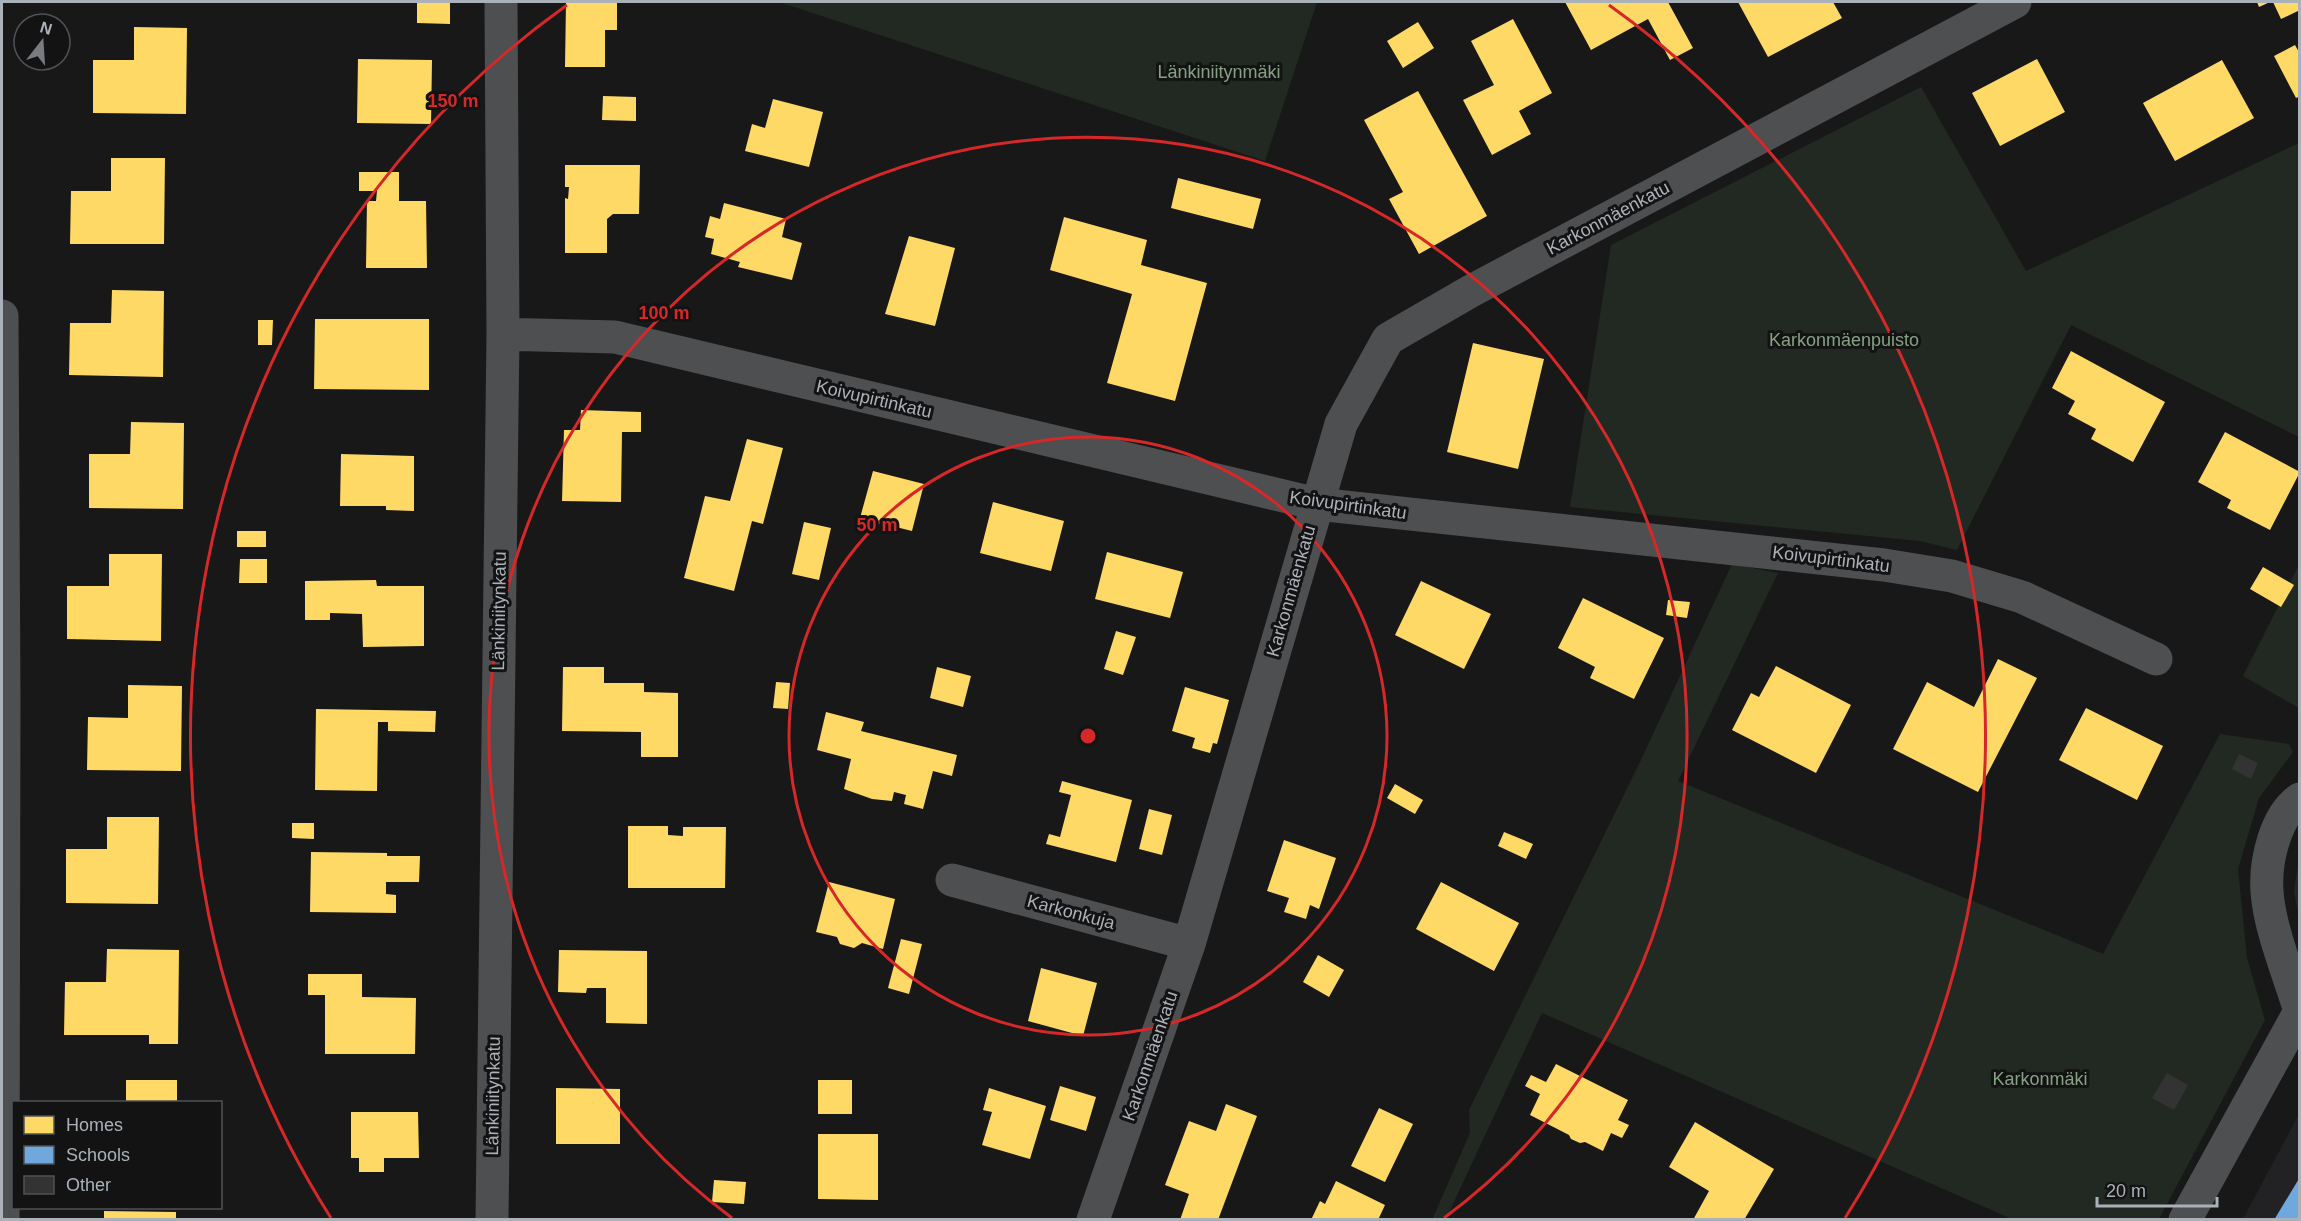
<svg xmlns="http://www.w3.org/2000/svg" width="2301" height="1221" font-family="Arial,sans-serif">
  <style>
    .built { fill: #222224 }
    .green { fill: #222923 }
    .homes { fill: #ffd966 }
    .schools { fill: #6fa8dc }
    .building { fill: #333334 }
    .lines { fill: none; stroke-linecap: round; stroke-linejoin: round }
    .minor { stroke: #4d4f51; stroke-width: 33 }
    .ring { fill: none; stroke: #d62828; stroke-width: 3 }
    .labels { text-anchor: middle; stroke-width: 6; stroke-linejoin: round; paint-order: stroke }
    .park-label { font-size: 18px; fill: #86a184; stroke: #131314 }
    .street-label { font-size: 18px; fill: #abb1b8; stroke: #131314 }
    .centre { fill: #d62828; stroke: #131314; stroke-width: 3 }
    .ring-label { font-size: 18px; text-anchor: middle; font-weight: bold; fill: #d62828; stroke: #131314; stroke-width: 6; stroke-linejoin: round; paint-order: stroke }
  </style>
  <rect width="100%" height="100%" fill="#181819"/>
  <path class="built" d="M2299 1114V1219H2243Z"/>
  <path class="green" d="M779 2H1317L1265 161Z
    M1921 87 2026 271 2299 143V437L2071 325 1957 550 1920 541 1570 507 1611 245Z
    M1732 564 1778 573 1678 781 2103 954 2220 734 2289 744 2293 752 2259 798 2238 869 2247 958 2265 1020 2159 1219H2012L1542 1013 1446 1219 1432 1220 1470 1133 1469 1110 1640 762Z
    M2299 565V708L2243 676Z
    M2299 857V916L2294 892Z"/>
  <path class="homes" d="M417 2H450V24L417 23Z
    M566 2H617V30H605V67H565Z
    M1565 2H1668L1693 48 1670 60 1648 19 1591 50Z
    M1738 2H1833L1842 18 1768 57Z
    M2257 2H2270L2259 7Z
    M2273 2H2300V10L2281 19Z
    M1513 19 1552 93 1519 111 1531 134 1492 155 1463 100 1494 85 1471 41Z
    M1418 22 1434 48 1403 68 1387 41Z
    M134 27 187 28 186 114 93 113V60H134Z
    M2295 45 2300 54V96L2296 98 2274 56Z
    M358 59 432 60 431 124 357 123Z
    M2037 59 2065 112 2000 146 1972 93Z
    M2222 60 2254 118 2175 161 2143 103Z
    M1418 91 1487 216 1419 254 1389 199 1403 192 1364 120Z
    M603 96 636 97V121L602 120Z
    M773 99 823 112 809 167 745 151 752 124 765 128Z
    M111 158H165L164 244H70L71 191H111Z
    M565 165H640L639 214H613L607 219V253H565V198L568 199 569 187H565Z
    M359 172H399V201H426L427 268H366L367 201H376L377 191H359Z
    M1178 178 1261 199 1253 229 1171 208Z
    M724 203 786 219 782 237 802 243 792 280 738 267 740 262 711 254 714 239 705 237 710 216 720 219Z
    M1064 217 1147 240 1141 265 1207 283 1175 401 1107 383 1132 294 1050 270Z
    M909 236 955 248 935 326 885 314Z
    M112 290 164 291 163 377 69 375 70 323H111Z
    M315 319H429V390L314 389Z
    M258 320H273L272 345H258Z
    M1473 343 1544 359 1518 469 1447 452Z
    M2071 351 2165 402 2133 462 2091 439 2096 429 2068 414 2075 401 2052 388Z
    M581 410 641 412V432H622L621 502 562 501 564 430H580Z
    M131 422 184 423 183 509 89 508V454H130Z
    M2225 432 2300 472 2270 530 2227 508 2231 500 2198 482Z
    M747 439 783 448 763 524 752 521 734 591 684 578 705 496 730 501Z
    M341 454 414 456V511L386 510V506H340Z
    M873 471 924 484 912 531 860 518Z
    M993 502 1064 521 1051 571 980 553Z
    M804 522 831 528 819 580 792 574Z
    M237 531H266V547H237Z
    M1107 552 1183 572 1170 618 1095 599Z
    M109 554H162L161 641 67 639V586H109Z
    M240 559H267V583H239Z
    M2263 567 2294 585 2281 607 2250 589Z
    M376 580 377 586H424V646L363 647 362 614 330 613V620H305V581Z
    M1421 581 1491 614 1464 669 1395 635Z
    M1583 598 1664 638 1634 699 1590 678 1595 667 1558 648Z
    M1668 600 1690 602 1687 618 1666 615Z
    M1116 631 1136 637 1123 675 1104 669Z
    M1998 659 2037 678 1978 792 1893 749 1927 682 1974 707Z
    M1776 666 1851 705 1816 773 1732 730 1751 693 1759 697Z
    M563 667H604V683H644V692L678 693V757H641V732L562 731Z
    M937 667 971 676 963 707 930 698Z
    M776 682 790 683 788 709 773 708Z
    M128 685 182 686 181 771 87 770 88 717 128 718Z
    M1185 687 1229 700 1217 744 1213 743 1210 753 1192 748 1195 738 1172 731Z
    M2086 708 2163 746 2137 800 2059 760Z
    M316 709 436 711 435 732 388 731V722H378L377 791 315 790Z
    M826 712 864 722 861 731 957 755 952 776 933 771 923 809 904 804 906 795 894 792 892 801 872 799 844 789 851 759 817 750Z
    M1062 781 1132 800 1116 862 1046 844 1049 834 1060 837 1071 795 1059 792Z
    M1395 784 1423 800 1415 814 1387 798Z
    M1149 809 1172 815 1162 855 1139 849Z
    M107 817H159L158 904 66 903V849H107Z
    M292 823H314V839L292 838Z
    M628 826H668V835L683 836V827H726L725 888H628Z
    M1504 832 1533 844 1526 859 1498 846Z
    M1284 840 1336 858 1319 909 1310 905 1306 919 1284 912 1289 898 1267 891Z
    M311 852 387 853V856H420L419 882H386V894L396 895V913L310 912Z
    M829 882 895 899 883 949 862 943 854 948 840 944 837 937 816 932Z
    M1441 882 1519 923 1494 971 1416 929Z
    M901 939 922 944 909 994 888 988Z
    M107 949 179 950 178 1044H149V1035H64L65 982H106Z
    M559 950 647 951V1024L606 1023V988H587L586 993 558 992Z
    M1318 955 1344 970 1329 997 1303 982Z
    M1041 968 1097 983 1083 1036 1028 1021Z
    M308 974H362V997L416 998 415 1054H325V995H308Z
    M1556 1064 1628 1100 1618 1120 1629 1125 1622 1138 1611 1133 1603 1151 1585 1142 1580 1143 1571 1139 1569 1135 1530 1115 1540 1094 1525 1086 1531 1075 1546 1082Z
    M126 1080H177V1102H126Z
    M818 1080H852V1114H818Z
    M1060 1086 1096 1097 1086 1131 1050 1120Z
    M556 1088 620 1089V1144H556Z
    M989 1088 1046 1106 1030 1159 982 1145 992 1112 983 1110Z
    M1226 1104 1257 1116 1218 1220H1180L1189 1194 1165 1185 1189 1121 1216 1131Z
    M1379 1108 1413 1124 1385 1182 1351 1166Z
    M351 1112H418L419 1158H384V1172H359V1158H351Z
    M1695 1122 1774 1169 1744 1220H1693L1709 1191 1669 1167Z
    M818 1134H878V1200L818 1199Z
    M714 1180 746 1182 744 1204 712 1202Z
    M1336 1181 1385 1205 1378 1220H1311L1320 1201 1325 1204Z
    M104 1211 176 1212V1220H104Z"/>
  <path class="schools" d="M2300 1177V1220H2274Z"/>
  <path class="building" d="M2239 754 2258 763 2251 779 2232 769Z
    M2167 1073 2188 1085 2174 1110 2152 1098Z"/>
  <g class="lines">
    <path class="minor" d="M2 316 4 699 3 1220
      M503 334 615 337 1317 504 1884 565 1952 576 2022 597 2156 659
      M2300 799C2275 816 2265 862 2267 891 2269 927 2289 975 2300 1011
      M952 880 1189 944
      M492 1220 503 334 501 2
      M1093 1220 1189 944 1341 424 1388 339 1471 291 2015 2
      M2185 1220 2300 1011"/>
  </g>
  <g class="ring">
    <circle cx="1088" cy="736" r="299"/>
    <path d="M732 1218A599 599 0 1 1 1444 1218"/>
    <path d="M331 1218A898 898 0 0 1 567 5M1609 5A898 898 0 0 1 1845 1218"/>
  </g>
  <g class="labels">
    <g class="park-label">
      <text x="1219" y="78">Länkiniitynmäki</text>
      <text x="1844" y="346">Karkonmäenpuisto</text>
      <text x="2040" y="1085">Karkonmäki</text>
    </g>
    <g class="street-label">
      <text transform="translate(1608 218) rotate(-28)" y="6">Karkonmäenkatu</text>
      <text transform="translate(874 399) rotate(13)" y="6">Koivupirtinkatu</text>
      <text transform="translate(1348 505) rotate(8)" y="6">Koivupirtinkatu</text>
      <text transform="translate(1831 559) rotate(7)" y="6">Koivupirtinkatu</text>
      <text transform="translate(1291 591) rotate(-74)" y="6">Karkonmäenkatu</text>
      <text transform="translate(499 611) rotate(-89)" y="6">Länkiniitynkatu</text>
      <text transform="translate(1071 912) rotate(15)" y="6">Karkonkuja</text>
      <text transform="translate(1150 1056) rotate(-71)" y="6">Karkonmäenkatu</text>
      <text transform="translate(493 1096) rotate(-89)" y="6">Länkiniitynkatu</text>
    </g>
  </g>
  <circle cx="1088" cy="736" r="9" class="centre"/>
  <g class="ring-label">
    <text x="453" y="107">150 m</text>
    <text x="664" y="319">100 m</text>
    <text x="877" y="531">50 m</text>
  </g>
  <rect width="2301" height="1221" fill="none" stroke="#abb1b8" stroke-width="6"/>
  <rect x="12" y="1101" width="210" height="108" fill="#131314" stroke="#505256" stroke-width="1.5"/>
  <rect x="24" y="1116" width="30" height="18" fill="#ffd966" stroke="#505256" stroke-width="1.5"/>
  <text x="66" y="1131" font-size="18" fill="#abb1b8">Homes</text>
  <rect x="24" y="1146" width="30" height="18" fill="#6fa8dc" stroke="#505256" stroke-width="1.5"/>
  <text x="66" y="1161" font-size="18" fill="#abb1b8">Schools</text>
  <rect x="24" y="1176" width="30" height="18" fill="#333334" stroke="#505256" stroke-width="1.5"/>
  <text x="66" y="1191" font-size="18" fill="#abb1b8">Other</text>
  <g transform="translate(42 42) rotate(17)"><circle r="28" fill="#131314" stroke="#505256" stroke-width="1.5"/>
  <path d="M0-4.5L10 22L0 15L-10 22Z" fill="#787b80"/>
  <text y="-9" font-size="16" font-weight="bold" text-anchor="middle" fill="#abb1b8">N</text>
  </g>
  <path d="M2097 1197v9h120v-9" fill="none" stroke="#abb1b8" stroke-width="3"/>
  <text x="2106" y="1197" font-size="18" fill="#abb1b8" stroke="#131314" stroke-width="4.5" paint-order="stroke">20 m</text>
</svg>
